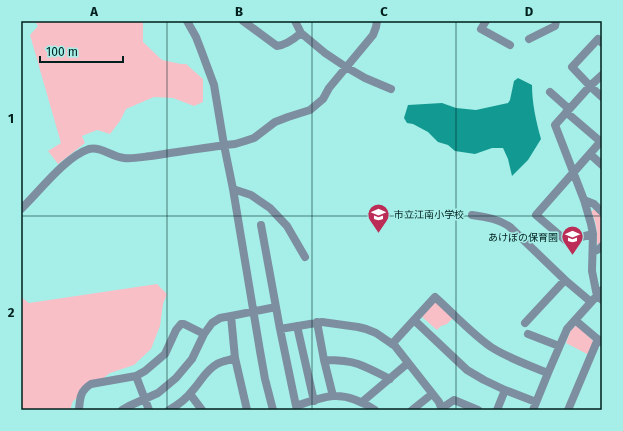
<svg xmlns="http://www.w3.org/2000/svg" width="623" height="431" font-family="'Fira Sans','Noto Sans JP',sans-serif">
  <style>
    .green { fill: #f9bfc7 }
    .water { fill: #129991 }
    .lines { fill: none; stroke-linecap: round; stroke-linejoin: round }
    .minor { stroke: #7d8ea0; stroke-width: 8 }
    .grid { fill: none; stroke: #001f1d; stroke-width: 1; stroke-opacity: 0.55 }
    .labels { text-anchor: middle; stroke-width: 3; stroke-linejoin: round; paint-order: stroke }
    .poi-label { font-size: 10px; fill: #001f1d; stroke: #a5efe8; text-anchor: start }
    .neatline { fill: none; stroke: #001f1d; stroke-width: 1.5 }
    .grid-label { font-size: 13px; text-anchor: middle; font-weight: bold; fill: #001f1d }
  </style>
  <rect width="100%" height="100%" fill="#a5efe8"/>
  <path class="green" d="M35 21H143V42L162 60 181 64H186L203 79V102L194 106 173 98 154 97 126 109 120 121 110 134 97 130 82 136 85 143 58 164 48 151 61 143 30 35 38 26Z
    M595 208 602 214V244L601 245 597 244C597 233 597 222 591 212Z
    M157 284 167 294 163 304 160 326 151 349 134 365 110 373 73 401 70 410H21V297L29 303Z
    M436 300 453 318 447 324 441 326 437 330 422 317Z
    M577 325 594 342 589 355 566 343 571 330Z"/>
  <path class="water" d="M518 78 532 85C532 103 536 121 541 139L528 160 512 176 508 159 503 148H492L475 154 455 151 448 145 438 142 428 132 413 124 407 123 404 118 408 105 442 103 456 108 476 110 508 103 510 100 514 81Z"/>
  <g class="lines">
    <path class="minor" d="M187 21 196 37 201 50 214 85 224 145 233 189 260 351 265 379 273 410
      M243 21 277 46C286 45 294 39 301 33
      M295 21 301 33 325 53 346 67 365 78 391 89
      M486 21 481 29 510 45
      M529 39 555 26 556 21
      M602 43 598 39 572 67 590 86 602 97
      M602 75 590 86 555 125 584 200 591 224 593 234 592 271 597 296 602 300
      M550 92 569 109
      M566 112 601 142
      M590 154 602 165
      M233 189 251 195 270 208 287 226 305 257
      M584 200 594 204 602 212
      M21 209C39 192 65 157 89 149 101 146 112 157 124 158 132 159 142 157 151 156 179 152 207 147 235 144L245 141 254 138 275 122 288 117 310 110 323 99 329 88 373 35 376 27 377 21
      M472 215C486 217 499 219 510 227L565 280 591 302
      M261 225 280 329 296 406C308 402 321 397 333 396 348 395 363 402 375 410
      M593 234 581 237 571 245 536 215 602 140
      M593 252 599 249 602 246
      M231 316 235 358 247 410
      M414 320 467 370 484 380 505 390 536 402
      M575 320 601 342
      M317 322 324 360 333 396
      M525 323 565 280
      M297 326 314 401
      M280 329 322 322 358 327 366 329 376 333 395 346 439 402 442 410
      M528 334 559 346
      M392 344 435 297C453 313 471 333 491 347 508 358 528 365 548 373
      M324 360C335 360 347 360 358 364 369 368 380 374 390 379
      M136 376 149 410
      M190 394 202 410
      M362 402 408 363
      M442 408 454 400 478 410
      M79 410C80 398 80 391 91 384L136 376 145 371 165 354 176 330 181 324H184L204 334
      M122 410 129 406 158 393 176 378 192 359 204 334 212 323 220 318 231 316 276 307
      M169 410C178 405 187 398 193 390 201 381 206 370 217 364 222 361 230 360 235 358
      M412 410 432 394
      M497 410 505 390
      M533 410 548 373 567 329 602 290
      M568 410 598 339"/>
  </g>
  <path class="grid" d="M167 21V410M312 21V410M456 21V410M21 216H602"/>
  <defs>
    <symbol id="school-pin" viewBox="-11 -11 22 30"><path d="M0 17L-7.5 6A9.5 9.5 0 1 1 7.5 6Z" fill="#bb2c56" stroke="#a5efe8"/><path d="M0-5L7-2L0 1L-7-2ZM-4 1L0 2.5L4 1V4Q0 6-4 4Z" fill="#fff"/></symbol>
  </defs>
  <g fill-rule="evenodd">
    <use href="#school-pin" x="366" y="202" width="25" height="34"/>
    <use href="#school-pin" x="560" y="224" width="25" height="34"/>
  </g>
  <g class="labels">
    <g class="poi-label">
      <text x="394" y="218">市立江南小学校</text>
      <text x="558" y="241" text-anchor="end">あけぼの保育園</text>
    </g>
  </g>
  <rect width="623" height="431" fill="none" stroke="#a5efe8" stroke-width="44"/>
  <path d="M40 56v6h83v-6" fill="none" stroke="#001f1d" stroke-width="2"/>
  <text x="46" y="56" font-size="12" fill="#001f1d" stroke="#a5efe8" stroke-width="3" paint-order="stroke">100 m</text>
  <rect x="22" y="22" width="579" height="387" class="neatline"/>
  <g class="grid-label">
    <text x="94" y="16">A</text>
    <text x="239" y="16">B</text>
    <text x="384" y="16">C</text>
    <text x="529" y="16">D</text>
    <text x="11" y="123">1</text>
    <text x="11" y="317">2</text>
  </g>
</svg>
